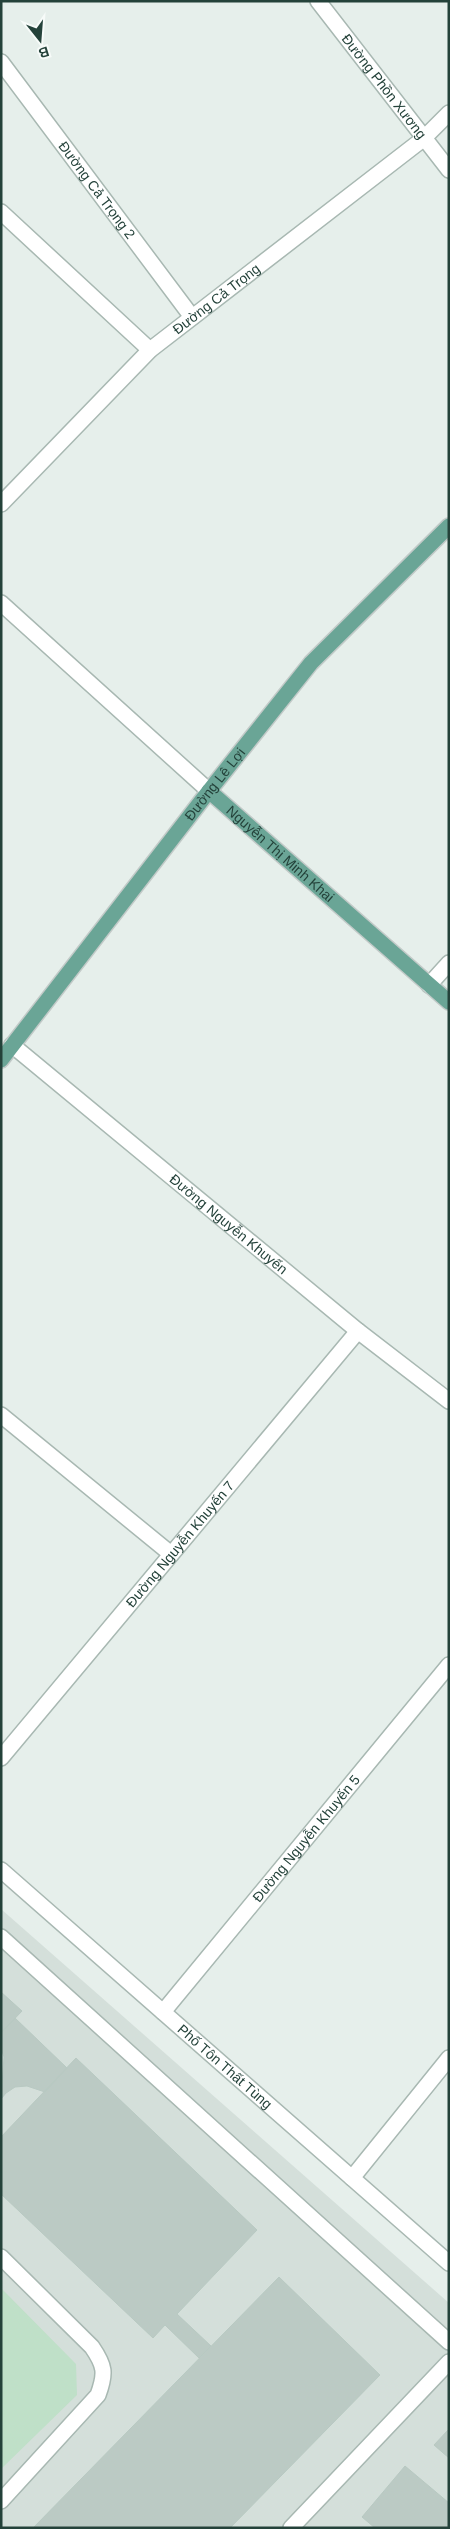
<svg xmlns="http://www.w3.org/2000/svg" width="450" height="2529" font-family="Arial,sans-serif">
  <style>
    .built { fill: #d4dfda }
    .green { fill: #bfe0c8 }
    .building { fill: #bbcac4; stroke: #b8c9c2 }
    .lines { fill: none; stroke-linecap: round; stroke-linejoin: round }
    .minor-casing { stroke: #a8b8b2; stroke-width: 18 }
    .major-casing { stroke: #c2cac8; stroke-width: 18 }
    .minor { stroke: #fff; stroke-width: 15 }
    .major { stroke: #6aa596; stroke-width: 15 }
    .labels { text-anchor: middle; stroke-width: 5; stroke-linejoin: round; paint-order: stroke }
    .street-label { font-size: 14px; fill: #24423a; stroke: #f7fbf9 }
  </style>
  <rect width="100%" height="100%" fill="#e6efeb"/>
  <path class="built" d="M1 1909 449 2303V2528H1Z"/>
  <path class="green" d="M1 2288 76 2364 77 2395 1 2469Z"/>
  <path class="building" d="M1 1992 22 2011 1 2033Z
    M15 2018 67 2068 45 2092 27 2086 15 2087 6 2093 1 2099 4 2057 1 2048V2033Z
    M76 2058 257 2230 177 2314 211 2346 199 2358 165 2325 153 2338 1 2194V2137Z
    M279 2277 380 2375 230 2528H33Z
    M449 2429V2458L434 2445Z
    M405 2466 449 2503V2528H375L362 2517Z"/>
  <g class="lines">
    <defs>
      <g id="minor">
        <path id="s1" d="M318 1 449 170"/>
        <path id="s2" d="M1 62 192 317"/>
        <path d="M1 212 150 350"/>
        <path id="s3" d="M1 504 150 350 423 139 449 113"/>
        <path d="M1 603 209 791"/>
        <path d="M429 985 449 963"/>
        <path id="s4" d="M12 1045 358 1331 449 1401"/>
        <path d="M1 1415 171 1554"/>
        <path id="s5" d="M1 1758 358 1331"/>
        <path id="s6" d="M1 1870 449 2263"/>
        <path d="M1 1937 449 2342"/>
        <path id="s7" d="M163 2012 449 1665"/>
        <path d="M352 2178 449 2058"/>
        <path d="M1 2257 92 2347C105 2366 106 2373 98 2395L1 2501"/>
        <path d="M291 2528 449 2362"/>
      </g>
      <g id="major">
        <path id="s8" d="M209 791 449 1002"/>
        <path id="s9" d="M1 1060 209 791 311 663 449 526"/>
      </g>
    </defs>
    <use href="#minor" class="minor-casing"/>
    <use href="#major" class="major-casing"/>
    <use href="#minor" class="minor"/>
    <use href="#major" class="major"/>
  </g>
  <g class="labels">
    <g class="street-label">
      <text dy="5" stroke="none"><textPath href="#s1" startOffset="108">Đường Phồn Xương</textPath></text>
      <text dy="5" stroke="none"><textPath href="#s2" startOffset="160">Đường Cả Trọng 2</textPath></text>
      <text dy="5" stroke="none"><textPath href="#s3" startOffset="298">Đường Cả Trọng</textPath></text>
      <text dy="5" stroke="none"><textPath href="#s9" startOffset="349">Đường Lê Lợi</textPath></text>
      <text dy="5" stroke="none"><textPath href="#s8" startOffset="95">Nguyễn Thị Minh Khai</textPath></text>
      <text dy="5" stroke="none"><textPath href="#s4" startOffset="281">Đường Nguyễn Khuyến</textPath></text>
      <text dy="5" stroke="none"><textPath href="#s5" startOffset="279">Đường Nguyễn Khuyến 7</textPath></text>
      <text dy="5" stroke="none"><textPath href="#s7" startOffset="225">Đường Nguyễn Khuyến 5</textPath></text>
      <text dy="5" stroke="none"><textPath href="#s6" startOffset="298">Phố Tôn Thất Tùng</textPath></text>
    </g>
  </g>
  <rect width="450" height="2529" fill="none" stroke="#24423a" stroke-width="5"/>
  <g transform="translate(40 40) rotate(163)" stroke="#f7fbf9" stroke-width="4" paint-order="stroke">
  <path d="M0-4L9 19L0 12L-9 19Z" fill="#24423a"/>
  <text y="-8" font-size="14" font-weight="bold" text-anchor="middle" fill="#24423a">B</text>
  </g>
</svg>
